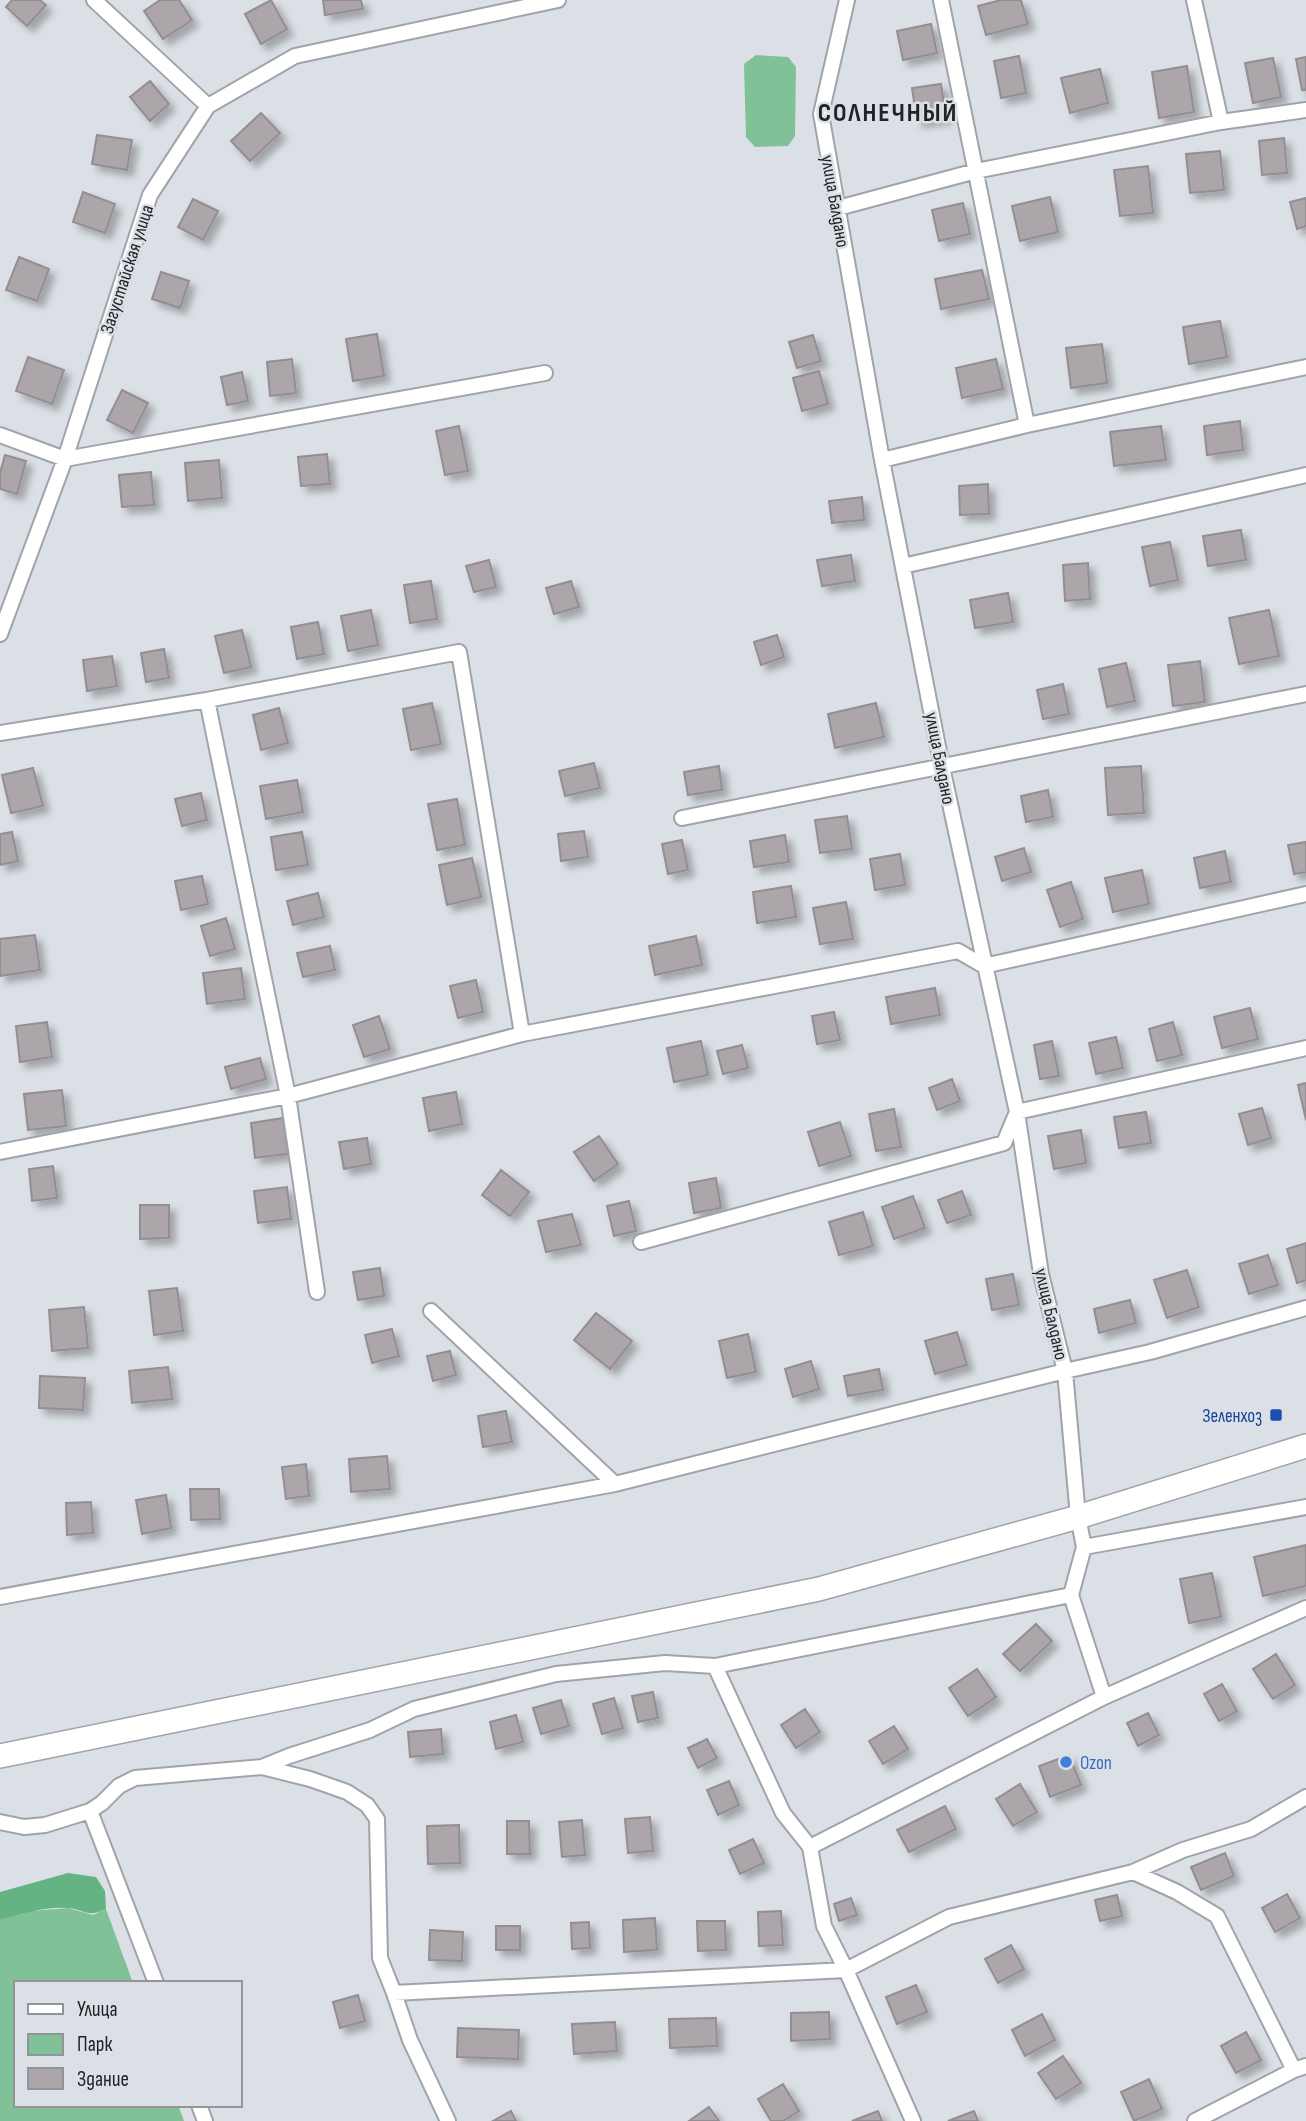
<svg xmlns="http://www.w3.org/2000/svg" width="1306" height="2121" font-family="'Sofia Sans Condensed',sans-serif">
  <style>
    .green { fill: #81c198 }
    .forest { fill: #64b383 }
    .building { fill: #aca5a9; stroke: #948d91; stroke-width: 2; filter: url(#shadow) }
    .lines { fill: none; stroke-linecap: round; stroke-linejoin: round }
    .street-casing { stroke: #a0a4aa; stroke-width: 18 }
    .primary-casing { stroke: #a0a4aa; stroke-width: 26 }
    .street { stroke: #fff; stroke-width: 14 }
    .primary { stroke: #fff; stroke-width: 23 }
    .transit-dot { fill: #1a4fb4; stroke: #dbe0e6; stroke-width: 2.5 }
    .shop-dot { fill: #3f7fe0; stroke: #dbe0e6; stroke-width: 2.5 }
    .labels { text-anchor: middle; stroke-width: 5; stroke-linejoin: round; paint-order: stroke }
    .street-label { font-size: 19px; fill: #222326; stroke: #dbe0e6 }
    .transit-label { font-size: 19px; fill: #164399; stroke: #dbe0e6; text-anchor: end }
    .shop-label { font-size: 19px; fill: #366cbe; stroke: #dbe0e6; text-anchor: start }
    .district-label { font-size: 26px; font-weight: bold; letter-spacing: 2px; fill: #222326; stroke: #dbe0e6 }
  </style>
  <defs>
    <filter id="shadow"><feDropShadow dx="6" dy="6" stdDeviation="3.5" flood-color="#0004"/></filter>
  </defs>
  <rect width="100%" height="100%" fill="#dbe0e6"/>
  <path class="green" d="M756 55 788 57 796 67 795 136 788 146 755 147 746 137 744 64Z
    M68 1908 93 1915 106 1909 133 1983H16V2105H178L184 2121H0V1920L31 1911Z"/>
  <path class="forest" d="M68 1873 96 1877 105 1891 106 1909C86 1918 87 1910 68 1908 45 1906 21 1914 0 1920V1892Z"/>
  <path class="building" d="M12 0H40L46 5 27 26 6 7Z
    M160 0H179L192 20 163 39 144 11Z
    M271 0 287 29 261 44 245 14Z
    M323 0H361L363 9 325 15Z
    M1001 0H1021L1028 24 986 35 978 6Z
    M931 24 937 53 903 60 897 31Z
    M1019 56 1026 93 1001 98 994 61Z
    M1306 57V90H1302L1296 59Z
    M1273 58 1281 97 1253 103 1245 63Z
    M1187 66 1194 112 1159 118 1152 72Z
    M1100 69 1108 103 1070 113 1061 78Z
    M150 81 169 104 150 121 130 97Z
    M941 84 946 117 917 121 912 88Z
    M261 113 280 133 250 161 231 141Z
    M97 135 132 140 127 170 92 164Z
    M1284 138 1287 173 1262 175 1259 141Z
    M1220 151 1224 190 1190 193 1186 154Z
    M1148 166 1153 213 1120 216 1114 170Z
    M83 192 115 204 105 233 73 222Z
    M1050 197 1058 232 1020 241 1012 206Z
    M1306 198V226L1297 229 1290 202Z
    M193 199 218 211 203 240 178 227Z
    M963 203 970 234 939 241 932 210Z
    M19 257 49 269 37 301 6 290Z
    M982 270 989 299 941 309 935 279Z
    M161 272 189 281 180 308 152 299Z
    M1220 321 1227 357 1189 364 1183 327Z
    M377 334 384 376 353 381 346 339Z
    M813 335 821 361 797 368 789 342Z
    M1102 344 1107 383 1071 388 1066 348Z
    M28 357 64 370 52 404 16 391Z
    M292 359 296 393 270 396 267 362Z
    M996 359 1003 389 962 398 956 368Z
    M819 371 828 404 802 411 793 378Z
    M242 372 248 401 227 405 221 377Z
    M122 390 148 403 133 433 107 420Z
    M1240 421 1243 450 1207 455 1204 426Z
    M459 426 468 471 445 475 436 431Z
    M1161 426 1166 460 1114 466 1110 432Z
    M327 454 330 484 301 486 298 457Z
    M5 455 26 461 17 494 0 489V473Z
    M219 460 222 498 188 501 185 463Z
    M151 472 154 505 122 507 119 475Z
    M988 484 989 514 960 515 959 486Z
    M862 497 864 520 832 523 829 501Z
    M1241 530 1246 560 1208 566 1203 536Z
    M1170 542 1178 580 1150 586 1142 547Z
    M851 555 855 581 822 586 817 560Z
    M489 560 496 587 474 592 466 566Z
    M1088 563 1090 599 1065 601 1063 565Z
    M431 581 437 619 410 623 404 585Z
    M571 581 579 607 554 614 546 588Z
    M1008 593 1013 622 975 628 970 600Z
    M371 610 378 645 348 651 341 616Z
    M1269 610 1279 656 1239 664 1229 618Z
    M318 622 324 654 297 659 291 627Z
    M242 630 251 667 224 673 215 636Z
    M777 635 784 657 761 665 754 642Z
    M164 649 169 678 146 682 141 653Z
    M112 656 117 686 87 691 83 660Z
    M1200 661 1205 702 1173 706 1168 665Z
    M1126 663 1135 701 1107 707 1099 669Z
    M1063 684 1069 714 1043 719 1037 690Z
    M432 703 441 744 411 750 403 709Z
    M876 703 884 737 835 748 828 714Z
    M279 708 288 743 261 750 253 715Z
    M594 763 600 788 565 796 559 771Z
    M719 766 722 790 688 795 684 772Z
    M1141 766 1144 813 1108 815 1105 768Z
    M33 768 43 806 11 813 2 775Z
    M297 780 303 812 266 819 260 786Z
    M1048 790 1053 817 1026 822 1021 796Z
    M201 793 207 820 182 826 175 799Z
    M457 799 465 845 437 850 428 804Z
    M847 816 852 849 820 853 815 820Z
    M584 831 588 857 561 861 558 834Z
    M12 832 18 861 0 865V834Z
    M302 832 308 865 276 870 271 837Z
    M785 835 789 862 754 867 750 841Z
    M682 840 688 870 668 874 662 844Z
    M1306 842V872L1294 874 1288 845Z
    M1024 848 1031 872 1002 881 995 857Z
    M1225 851 1231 882 1200 888 1194 858Z
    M900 854 905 885 875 890 870 859Z
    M472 858 481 897 447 905 439 865Z
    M1142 870 1149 904 1113 912 1105 878Z
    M202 876 208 904 181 910 175 881Z
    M1071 882 1083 919 1060 927 1047 890Z
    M791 886 796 917 757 923 753 892Z
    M318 893 324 917 293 925 287 901Z
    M846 902 853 939 820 944 813 908Z
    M226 918 235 949 210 956 201 926Z
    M35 935 40 970 0 976V939Z
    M696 936 702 965 655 975 649 946Z
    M330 946 335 970 303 977 297 953Z
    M241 968 245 999 207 1004 203 973Z
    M476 980 483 1012 458 1018 450 986Z
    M935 988 940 1015 891 1024 886 997Z
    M1250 1008 1258 1039 1222 1048 1214 1017Z
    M834 1012 840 1040 817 1044 812 1016Z
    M379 1016 390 1049 364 1057 353 1025Z
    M47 1022 52 1057 20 1062 16 1026Z
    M1173 1022 1182 1055 1157 1061 1149 1029Z
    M1116 1037 1123 1068 1096 1074 1089 1043Z
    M701 1041 708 1075 674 1082 667 1048Z
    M1052 1041 1059 1076 1040 1079 1034 1045Z
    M742 1045 748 1068 723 1074 717 1051Z
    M260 1058 266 1079 231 1089 225 1067Z
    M952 1079 960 1101 937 1110 929 1088Z
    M1306 1083V1120L1298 1085Z
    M62 1090 66 1126 28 1130 24 1094Z
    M456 1092 462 1124 429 1131 423 1098Z
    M1262 1108 1271 1138 1248 1145 1239 1114Z
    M894 1109 901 1147 876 1151 869 1114Z
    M1146 1112 1151 1143 1119 1148 1114 1117Z
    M283 1118 288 1154 255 1158 251 1123Z
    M840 1122 851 1156 819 1166 808 1132Z
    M1081 1130 1086 1163 1054 1169 1048 1136Z
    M599 1136 618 1164 594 1181 574 1152Z
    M367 1138 371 1164 344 1169 339 1142Z
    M53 1166 57 1198 32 1201 29 1169Z
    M501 1170 529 1192 510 1216 482 1195Z
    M716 1178 721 1208 694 1213 689 1183Z
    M287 1187 291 1219 258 1223 254 1191Z
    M962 1191 971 1215 947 1223 938 1200Z
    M913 1196 925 1228 894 1239 882 1207Z
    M629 1201 636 1231 614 1236 607 1206Z
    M140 1205H169V1238L140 1239Z
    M863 1212 873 1246 839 1255 829 1222Z
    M572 1214 581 1245 546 1252 538 1221Z
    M1306 1243V1280L1297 1283 1287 1249Z
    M1268 1255 1278 1285 1249 1294 1239 1264Z
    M380 1268 384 1296 358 1300 353 1272Z
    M1187 1270 1199 1307 1167 1318 1154 1280Z
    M1013 1274 1019 1305 992 1310 986 1279Z
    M177 1288 183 1331 154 1335 149 1291Z
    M1130 1300 1136 1323 1099 1333 1094 1309Z
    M84 1307 88 1348 52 1351 49 1310Z
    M596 1313 632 1341 610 1369 574 1340Z
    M392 1329 399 1356 372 1363 365 1335Z
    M957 1332 967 1365 935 1374 925 1341Z
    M748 1334 756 1372 727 1378 719 1341Z
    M450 1351 456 1375 433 1381 427 1356Z
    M811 1361 819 1389 793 1397 785 1369Z
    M168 1367 172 1399 132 1403 129 1371Z
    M879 1369 883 1390 848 1396 844 1376Z
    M40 1376 85 1378 83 1410 39 1408Z
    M506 1411 512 1442 483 1447 478 1416Z
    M387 1456 390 1489 351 1492 349 1459Z
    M306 1464 309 1496 286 1499 282 1467Z
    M190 1489H219L220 1519 191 1520Z
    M166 1495 171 1528 142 1534 136 1500Z
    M91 1502 93 1533 67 1535 66 1503Z
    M1306 1545V1586L1263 1596 1254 1557Z
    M1212 1573 1221 1617 1189 1623 1180 1579Z
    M1036 1624 1052 1641 1020 1671 1003 1654Z
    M1276 1654 1295 1685 1273 1699 1253 1669Z
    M977 1669 996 1697 968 1716 949 1688Z
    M1222 1684 1237 1711 1219 1721 1204 1694Z
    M653 1692 658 1718 638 1722 632 1696Z
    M614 1698 623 1728 602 1734 593 1704Z
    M561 1700 569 1726 541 1734 533 1708Z
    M805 1709 820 1732 796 1748 781 1725Z
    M1148 1713 1159 1735 1138 1746 1127 1723Z
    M516 1715 523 1742 496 1749 490 1722Z
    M894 1726 908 1749 883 1764 869 1741Z
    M441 1729 443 1754 410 1757 408 1732Z
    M707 1739 717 1758 698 1768 688 1748Z
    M1069 1755 1081 1785 1050 1797 1039 1766Z
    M729 1781 739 1805 718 1815 707 1790Z
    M1020 1784 1037 1812 1013 1826 996 1799Z
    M945 1806 956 1829 909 1852 897 1830Z
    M650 1817 653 1851 628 1853 625 1819Z
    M582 1820 585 1855 562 1857 559 1822Z
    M507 1821H529L530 1854H507Z
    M459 1825 460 1863 428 1864 427 1826Z
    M753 1839 764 1863 740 1874 729 1850Z
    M1225 1853 1234 1876 1201 1890 1191 1867Z
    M1287 1894 1300 1918 1275 1932 1262 1908Z
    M1117 1895 1122 1916 1100 1921 1095 1900Z
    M851 1898 857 1915 839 1921 834 1904Z
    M781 1911 783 1945 759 1946 758 1912Z
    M655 1918 657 1950 624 1952 623 1920Z
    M697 1921H725L726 1950 698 1951Z
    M589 1922 590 1948 572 1949 571 1923Z
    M496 1926H520V1950H496Z
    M430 1930 463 1932 462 1961 429 1960Z
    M1011 1945 1024 1969 998 1983 985 1959Z
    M916 1985 927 2012 897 2024 886 1997Z
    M358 1995 365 2021 340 2028 333 2002Z
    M829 2012 830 2039 791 2041V2013Z
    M1042 2014 1055 2040 1025 2056 1012 2030Z
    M716 2018 717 2046 670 2048 669 2019Z
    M615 2022 617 2051 574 2054 572 2024Z
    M458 2028 519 2030 518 2059 457 2057Z
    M1246 2032 1261 2060 1236 2073 1221 2046Z
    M1063 2056 1081 2083 1056 2099 1038 2073Z
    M1149 2079 1162 2109 1134 2121 1121 2092Z
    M783 2084 799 2111 783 2121H771L758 2099Z
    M709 2107 719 2121H689Z
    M511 2111 516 2121H493Z
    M878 2111 882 2121H852Z
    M974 2111 978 2121H948Z"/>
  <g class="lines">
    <defs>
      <path id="street" d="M94 0 208 106
        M847 0 821 114 882 460 942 767 1017 1112 1041 1274 1065 1371 1078 1517 1084 1547 1306 1507
        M941 0 1027 425
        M1194 0 1221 122
        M838 208 976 171 1221 122 1306 110
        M0 435 65 459 545 373
        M882 460 1027 425 1306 367
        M903 566 1306 475
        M0 634 65 459 150 195 208 106 295 56 558 0
        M207 700 288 1096 317 1292
        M0 733 207 700 459 652 522 1034
        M682 818 1306 694
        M0 1152 288 1096 522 1034 958 951 984 966 1306 894
        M641 1242 1004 1143 1017 1112 1306 1048
        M431 1311 615 1484
        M1084 1547 1071 1595 1104 1697 1306 1608
        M0 1597 615 1484 1065 1371 1150 1352 1306 1308
        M262 1767 289 1756 370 1730 414 1709 556 1674 665 1663 715 1666
        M90 1811 156 1983
        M0 1822 24 1827 45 1825 90 1811 102 1803 119 1786 135 1778 262 1767 310 1779 347 1792 367 1805 377 1819 380 1958 394 1993 410 2040 448 2121
        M810 1847 783 1813 715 1666 1071 1595
        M1133 1872 1177 1892 1217 1916 1294 2070
        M394 1993 846 1970 949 1917 1133 1872 1183 1850 1251 1829 1306 1797
        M199 2105 205 2121
        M913 2121 846 1970 824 1926 810 1847 1104 1697
        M1195 2121 1294 2070 1306 2066"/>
      <path id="primary" d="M0 1756 819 1589 1078 1517 1306 1446"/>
    </defs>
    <use href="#street" class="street-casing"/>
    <use href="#primary" class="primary-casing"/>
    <use href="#street" class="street"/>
    <use href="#primary" class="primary"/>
  </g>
  <rect class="transit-dot" x="1269" y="1408" width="14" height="14" rx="3.5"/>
  <circle class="shop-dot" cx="1066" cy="1762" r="7"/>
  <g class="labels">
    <g class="street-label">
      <text transform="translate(836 201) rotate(80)" y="7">улица Балдано</text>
      <text transform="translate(126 269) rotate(-72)" y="7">Загустайская улица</text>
      <text transform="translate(941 758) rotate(79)" y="7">улица Балдано</text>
      <text transform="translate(1052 1314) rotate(77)" y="7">улица Балдано</text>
    </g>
    <g class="transit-label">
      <text x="1262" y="1422">Зеленхоз</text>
    </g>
    <g class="shop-label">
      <text x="1080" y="1769">Ozon</text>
    </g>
    <g class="district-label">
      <text x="888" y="121">СОЛНЕЧНЫЙ</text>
    </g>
  </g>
  <rect x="14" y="1981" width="228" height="126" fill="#dbe0e6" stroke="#919499" stroke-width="2"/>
  <rect x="28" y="2004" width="35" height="10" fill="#ffffff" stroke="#919499" stroke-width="2"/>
  <text x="77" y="2016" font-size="21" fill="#222326">Улица</text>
  <rect x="28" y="2034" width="35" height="21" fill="#81c198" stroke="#919499" stroke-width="2"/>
  <text x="77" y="2051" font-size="21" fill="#222326">Парк</text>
  <rect x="28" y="2068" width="35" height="21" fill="#aca5a9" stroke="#919499" stroke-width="2"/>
  <text x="77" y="2086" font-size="21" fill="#222326">Здание</text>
</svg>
